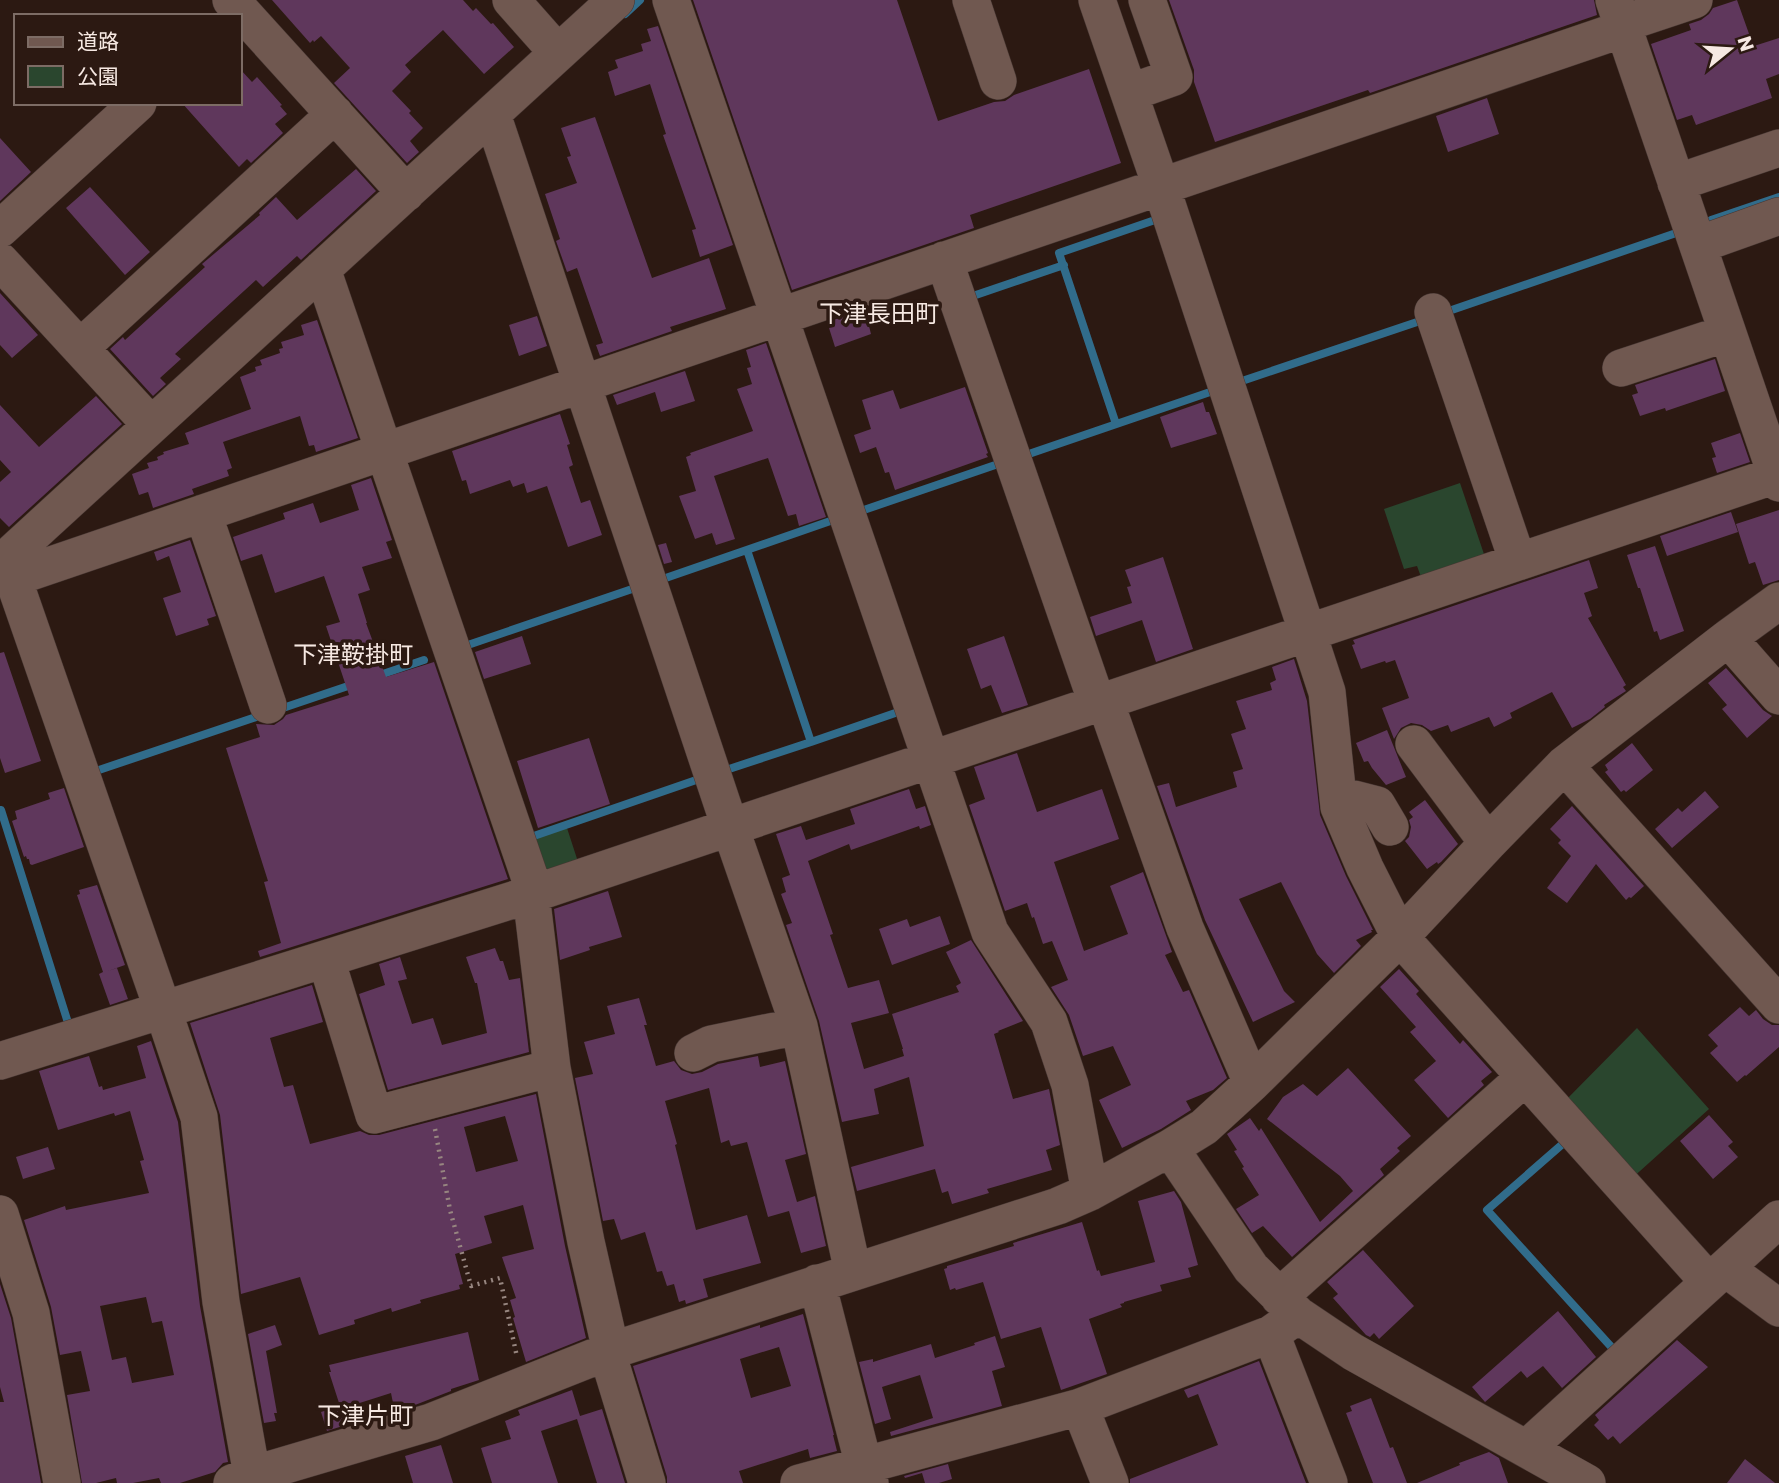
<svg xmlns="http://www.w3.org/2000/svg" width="1779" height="1483" font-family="Poppins,'Noto Sans JP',sans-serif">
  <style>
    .green { fill: #2a462e }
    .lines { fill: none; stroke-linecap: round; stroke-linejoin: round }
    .stream { stroke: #316c8b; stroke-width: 8 }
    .building { fill: #5f375c; fill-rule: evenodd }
    .minor-casing { stroke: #463632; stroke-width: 38 }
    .path { stroke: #978680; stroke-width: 4.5; stroke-dasharray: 2 5; stroke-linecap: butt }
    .minor { stroke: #705850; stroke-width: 37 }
    .labels { text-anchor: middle; stroke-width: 7; stroke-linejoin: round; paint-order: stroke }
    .quarter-label { font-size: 24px; fill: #f6e8e2; stroke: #2c1912 }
  </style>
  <rect width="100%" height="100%" fill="#2c1912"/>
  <path class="green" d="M1460 483 1487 563 1424 585 1417 566 1404 569 1384 509Z
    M567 828 581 871 548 882 526 841Z
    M1637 1028 1709 1109 1630 1180 1561 1105Z"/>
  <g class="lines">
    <path class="stream" d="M625 14 640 0
      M1711 220 1779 197
      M967 298 1064 265
      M1443 313 1682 231
      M1236 383 1426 319
      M1116 424 1059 253 1155 220
      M1020 457 1213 391
      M855 513 1004 462
      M747 550 811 742 904 710
      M657 581 839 518
      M462 647 638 587
      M377 676 424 660
      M277 710 354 684
      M96 771 265 714
      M720 772 811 742
      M1 810 70 1029
      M528 838 702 778
      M1564 1139 1566 1141 1487 1210 1615 1351"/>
  </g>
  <path class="building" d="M272 0H463L473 11 476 8 491 24 493 23 514 47 484 74 443 30 405 65 411 72 392 91 411 111 409 113 423 128 410 141 419 152 407 163 334 83 350 68 321 36 314 42 313 40 310 43Z
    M693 0H897L938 121 994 102 1005 101 1014 95 1089 69 1121 163 970 215 974 228 792 290Z
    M1169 0H1594L1597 15 1370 93 1368 90 1215 142 1194 82V70Z
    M1737 0 1753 45 1754 46 1779 38V74L1766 79 1772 98 1696 125 1692 115 1677 120 1651 44 1691 30 1689 24 1701 20 1709 14 1713 8Z
    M658 26 733 245 700 257 692 230 696 229 663 135 666 134 650 84 615 96 608 72 618 68 615 60 643 51 641 44 651 41 647 29Z
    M240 69 252 82 257 77 282 105 280 106 287 114 275 124 283 133 251 163 247 159 239 167 182 103H240Z
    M1487 98 1499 134 1448 152 1436 116Z
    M595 117 652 278 709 258 726 309 670 327 672 331 600 356 596 345 603 343 577 268 567 272 556 241 560 239 545 194 577 183 567 157 571 156 561 128Z
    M0 138 31 172 0 201Z
    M356 169 376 191 301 260 297 256 263 287 256 280 175 354 181 359 160 378 166 384 153 396 110 349 123 337 125 340 205 267 202 264 260 215 259 213 276 197 297 220Z
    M90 187 150 252 125 275 66 208Z
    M0 293 38 335 12 358 0 345Z
    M867 309 873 325 869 326 871 334 835 347 829 328 835 326 833 320Z
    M537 316 547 346 519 356 509 325Z
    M317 320 358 438 316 452 314 445 309 446 300 416 223 442 232 468 227 470 229 476 192 489 194 494 153 508 148 492 139 495 132 474 149 468 147 463 158 460 157 457 164 454 163 452 189 444 185 433 251 409 240 377 256 371 255 367 262 365 260 360 280 353 279 349 283 348 281 342 304 335 301 325Z
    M766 343 826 517 799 526 796 514 788 516 768 458 714 476 735 539 716 545 712 533 695 539 679 496 696 491 686 457 691 455 690 453 753 431 737 389 752 384 747 368 751 367 746 350Z
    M1715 359 1725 391 1666 411 1665 408 1640 416 1632 395 1638 393 1635 385Z
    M685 371 695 401 661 412 655 392 617 405 613 395Z
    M965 387 988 453 986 454 988 457 895 490 889 472 885 473 876 447 860 453 854 435 871 429 862 400 893 390 900 409Z
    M96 396 122 424 9 527 0 518V482L11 472 0 460V405L39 447Z
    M1203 402 1206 412H1209L1217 434 1171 448 1160 417Z
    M560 414 570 444 567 445 573 465 569 467 581 503 590 500 602 535 568 547 547 486 527 493 524 483 513 487 510 480 470 494 466 480 462 481 452 451Z
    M1740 433 1750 462 1717 473 1712 458 1716 457 1711 443Z
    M371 478 392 540 386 542 392 558 362 567 370 590 358 594 367 623H366L386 677 434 662 508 879 260 957 258 951 281 943 264 882 268 881 226 748 260 737 256 724 274 725 283 719 286 715 349 695 326 626 340 622 324 576 275 593 262 554 241 561 233 537 285 519 283 513 313 503 320 523 359 510 351 485Z
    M1779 510V580L1763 585 1755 562 1749 564 1736 524Z
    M1731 512 1738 532 1667 556 1660 536Z
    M190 540 216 616 207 619 209 625 176 636 163 598 181 592 169 556 157 561 154 552Z
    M666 543 672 562 664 564 658 545Z
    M1655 546 1684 631 1660 640 1657 631 1654 632 1640 588H1638L1627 555Z
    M1163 557 1193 649 1156 662 1142 620 1096 636 1090 617 1132 603 1127 587 1131 586 1125 570Z
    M1589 560 1598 588 1584 593 1592 616 1588 618 1626 685 1623 687 1626 691 1604 705 1605 707 1590 719 1572 728 1552 692 1510 713 1512 718 1494 727 1489 717 1451 732 1448 725 1431 731 1422 725 1411 723 1401 728 1394 739 1382 708 1409 698 1395 660 1386 663 1385 661 1361 669 1352 645 1355 644 1353 640Z
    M522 636 531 664 484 679 475 652Z
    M1004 636 1028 705 1002 713 991 685 981 689 967 649Z
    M4 652 41 761 5 773 0 758V653Z
    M1294 659 1307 701 1320 815 1346 876 1373 930H1371L1372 932 1356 940 1361 946 1334 973 1317 954 1281 882 1239 899 1284 991 1295 1002 1253 1022 1205 920 1157 786 1169 783 1176 807 1237 787 1233 772 1243 769 1231 734 1246 729 1236 701 1272 690 1270 683 1276 680 1272 667Z
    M1726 668 1763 710 1772 716 1747 738 1722 709 1727 705 1708 683Z
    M1387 730 1406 777 1386 785 1372 768 1368 761 1364 762 1356 743Z
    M589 738 610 804 538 828 517 761Z
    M1632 743 1653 770 1626 792 1624 790 1621 792 1605 772 1608 770 1605 765Z
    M1017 753 1037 812 1102 789 1119 839 1054 862 1084 951 1128 934 1110 886 1143 872 1172 952 1165 955 1183 992 1189 990 1227 1078 1213 1090 1186 1101 1191 1110 1161 1129 1122 1148 1099 1100 1131 1085 1113 1046 1083 1056 1069 1015 1051 987 1068 980 1052 941 1043 944 1034 917 1032 918 1027 903 1005 911 969 805 985 799 974 767Z
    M64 788 84 847 32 865 30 864 29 859H27L26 856 24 857 12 821 17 819 15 811 50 799 48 793Z
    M909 789 916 809 925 806 931 825 920 829 919 826 851 850 849 844 808 861 833 934 830 935 848 988 879 980 889 1013 851 1023 864 1069 904 1056 902 1049H903L892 1014 959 992 956 986 961 983 946 952 971 940 1023 1021 998 1031 999 1032 994 1034 1013 1099 1049 1089 1060 1145 1046 1150 1052 1170 987 1189 989 1193 952 1204 948 1191 942 1193 935 1169 857 1191 851 1167 924 1146 909 1077 874 1089 879 1114 842 1122 819 1021 786 925 792 923 781 894 786 892 782 878 790 875 776 834 801 826 806 840 855 824 850 809Z
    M1705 791 1719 807 1672 848 1655 829 1678 808 1682 812Z
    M1425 800 1458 844 1441 862 1438 864 1437 862 1427 869 1405 841 1409 837 1411 827 1409 820 1413 817 1409 812Z
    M1572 806 1644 886 1631 898 1629 897 1626 900 1596 864 1567 903 1547 888 1571 856 1558 843 1561 840 1550 829Z
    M97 885 125 965 108 971 117 968 128 999 110 1005 99 974 103 972 77 895 80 894 79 890Z
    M608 891 622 937 589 947 590 950 560 960 554 909Z
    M940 916 950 944 892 965 879 929 907 919 910 927Z
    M495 948 500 961H503L509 980 520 978 529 1052 388 1090 359 994 385 985 379 964 400 957 407 979 398 981 412 1024 433 1018 442 1045 487 1033 477 983H475L466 957Z
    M1399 969 1419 991 1416 994 1460 1044 1463 1040 1492 1072 1481 1081 1484 1085 1448 1118 1414 1080 1436 1061 1410 1032 1416 1027 1380 987Z
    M312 985 323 1022 270 1038 284 1087 293 1085 310 1144 360 1131 369 1135H379L536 1094 565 1246 586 1338 526 1362 513 1318 515 1317 510 1300 516 1298 502 1257 534 1249 523 1205 484 1216 492 1243 455 1254 463 1284 459 1285 460 1289 420 1300 421 1303 392 1312 391 1308 354 1320 355 1324 319 1335 300 1277 241 1294 220 1115 190 1023ZM505 1116 518 1161 476 1172 464 1127Z
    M639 998 647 1025H644L656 1066 674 1061 681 1070 692 1074 702 1072 718 1064 758 1056 760 1067 785 1061 806 1154 785 1160 797 1202 815 1196 826 1246 801 1253 789 1211 768 1217 747 1142 731 1146 729 1140 721 1143 709 1088 665 1101 677 1144 675 1145 696 1230 747 1215 761 1263 703 1279 708 1297 686 1304 685 1300 679 1302 674 1284 667 1286 662 1271 657 1272 645 1232 621 1240 614 1219 603 1221 575 1078 593 1074 584 1042 615 1034 607 1006Z
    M1740 1007 1749 1016 1756 1010 1763 1019 1772 1025H1779V1047L1746 1076 1745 1075 1737 1082 1710 1053 1718 1046 1708 1035Z
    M151 1041 178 1122 200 1306 228 1462 223 1463 215 1472 180 1483H161L159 1478 133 1483H117L116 1478 96 1483H82L67 1395 90 1391 81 1351 60 1355 51 1307 24 1220 65 1206 66 1210 149 1193 140 1161 144 1160 130 1111 115 1116 114 1113 58 1130 39 1071 89 1056 99 1087 102 1086 103 1090 146 1078 137 1046ZM146 1297 152 1323 162 1321 174 1375 132 1383 126 1357 112 1360 100 1306Z
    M1348 1068 1411 1136 1397 1148 1400 1151 1380 1169 1384 1175 1292 1257 1263 1226 1252 1233 1236 1209 1259 1195 1242 1168 1244 1167 1234 1151 1237 1150 1227 1134 1250 1118 1259 1131 1261 1128 1320 1222 1353 1191 1340 1176 1267 1119 1283 1097 1303 1084 1317 1096Z
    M1709 1115 1733 1142 1728 1146 1738 1157 1713 1179 1680 1141Z
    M48 1147 55 1169 23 1179 16 1157Z
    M1174 1191 1181 1202 1198 1265 1188 1268 1191 1277 1160 1285 1162 1291 1124 1302V1303L1120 1304 1122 1307 1089 1319 1107 1374 1061 1390 1041 1327 1001 1339 983 1282 956 1290 955 1288 950 1290 944 1269 947 1268V1266L1014 1246 1013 1243 1082 1222 1097 1271 1099 1270 1101 1276 1155 1262 1138 1201Z
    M1363 1250 1414 1306 1379 1339 1374 1333 1370 1337 1366 1335 1333 1298 1338 1294 1327 1282Z
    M0 1284 11 1318 41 1483H0V1402H4L0 1387Z
    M1558 1311 1596 1357 1562 1388 1543 1366 1527 1378 1521 1371 1485 1402 1472 1387Z
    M803 1314 834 1435H833L837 1451 810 1458 808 1449 739 1471 743 1483H667V1477L633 1366 760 1325V1328ZM779 1347 791 1386 751 1398 740 1359Z
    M275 1325 282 1345 266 1351 277 1413H274L276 1421 264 1423 248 1334Z
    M468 1332 479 1380 451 1389V1391L415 1405 414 1403 394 1408 391 1393 344 1408 349 1424 327 1431 321 1412 340 1406 329 1372H331L329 1365Z
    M995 1336 1005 1367 992 1371 1002 1406 891 1436 890 1432 933 1418 920 1375 882 1387 891 1419 875 1424 859 1362 873 1359V1362L931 1344 935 1358 975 1345 974 1343Z
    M1677 1340 1708 1367 1620 1444 1613 1436 1608 1440 1594 1425 1599 1420 1595 1415Z
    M1259 1361 1306 1483H1130V1479L1218 1445 1198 1394 1188 1398 1184 1390Z
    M572 1390 580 1416 602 1409 625 1483H597L577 1419 541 1431 558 1483H492L481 1448 511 1439 505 1421 520 1415 518 1410Z
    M1371 1398 1390 1448 1393 1447 1407 1483H1373L1346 1413 1352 1411 1350 1406Z
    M441 1445 453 1483H413L405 1456Z
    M1489 1452 1499 1458 1508 1483H1417L1460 1465 1459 1463Z
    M1745 1459 1775 1483H1727Z
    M948 1464 952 1479 939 1483H925L922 1473 905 1478 904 1476Z"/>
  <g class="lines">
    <defs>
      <path id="minor" d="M231 0 406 193
        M511 0 558 53
        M671 0 990 932 1049 1022 1070 1085 1090 1192
        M971 0 998 81
        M1097 0 1161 186 1327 692 1339 807 1365 868 1400 937 1709 1282
        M1614 0 1779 483
        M1622 24 1694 0
        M1129 93 1174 77 1147 0
        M492 114 730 827 799 1026 853 1272
        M1676 183 1779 148
        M0 229 138 103
        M1698 245 1779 216
        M944 260 1097 703
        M0 261 151 425
        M322 269 535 893
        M1433 312 1518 562
        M80 348 335 114
        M1621 368 1727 333
        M203 513 268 705
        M0 564 616 0
        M0 567 13 578 163 1010 199 1117 221 1302 252 1475 255 1483
        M13 578 1623 29
        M1728 638 1779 696
        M1105 701 1185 928 1252 1083
        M1414 744 1488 843
        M1564 765 1779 1005
        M1338 795 1377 805 1390 827
        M531 894 552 1068 586 1242 611 1351
        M326 959 374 1115 552 1068
        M693 1053 711 1044 799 1026
        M0 1061 535 893 1776 475
        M1170 1148 1251 1268 1298 1315 1353 1352 1587 1483
        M0 1214 31 1313 62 1483
        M1725 1268 1779 1308
        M817 1283 864 1466 870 1483
        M1279 1297 1525 1077
        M1271 1334 1329 1483
        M607 1352 647 1483
        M1527 1448 1779 1219
        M232 1483 252 1475 431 1422 607 1352 1058 1206 1090 1192 1170 1148 1204 1127 1252 1083 1400 937 1488 843 1564 765 1728 638 1779 601
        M799 1483 1080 1407
        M1110 1483 1080 1407 1271 1334 1298 1315"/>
    </defs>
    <use href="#minor" class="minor-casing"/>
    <path class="path" d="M435 1129 450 1210 471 1286 500 1278 517 1357"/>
    <use href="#minor" class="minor"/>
  </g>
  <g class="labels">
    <g class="quarter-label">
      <text x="879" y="322">下津長田町</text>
      <text x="353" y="663">下津鞍掛町</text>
      <text x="365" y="1424">下津片町</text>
    </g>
  </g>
  <rect x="14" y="14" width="228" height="91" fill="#2c1912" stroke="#7d6c65" stroke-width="2"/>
  <rect x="28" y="37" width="35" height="10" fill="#705850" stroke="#7d6c65" stroke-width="2"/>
  <text x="77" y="49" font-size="21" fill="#f6e8e2">道路</text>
  <rect x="28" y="66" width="35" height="21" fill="#2a462e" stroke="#7d6c65" stroke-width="2"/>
  <text x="77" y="84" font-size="21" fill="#f6e8e2">公園</text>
  <g transform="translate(1730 49) rotate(72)" stroke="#2c1912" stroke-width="5" paint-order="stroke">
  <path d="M0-5L12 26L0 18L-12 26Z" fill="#f6e8e2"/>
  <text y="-10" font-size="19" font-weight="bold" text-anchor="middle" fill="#f6e8e2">N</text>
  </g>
</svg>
